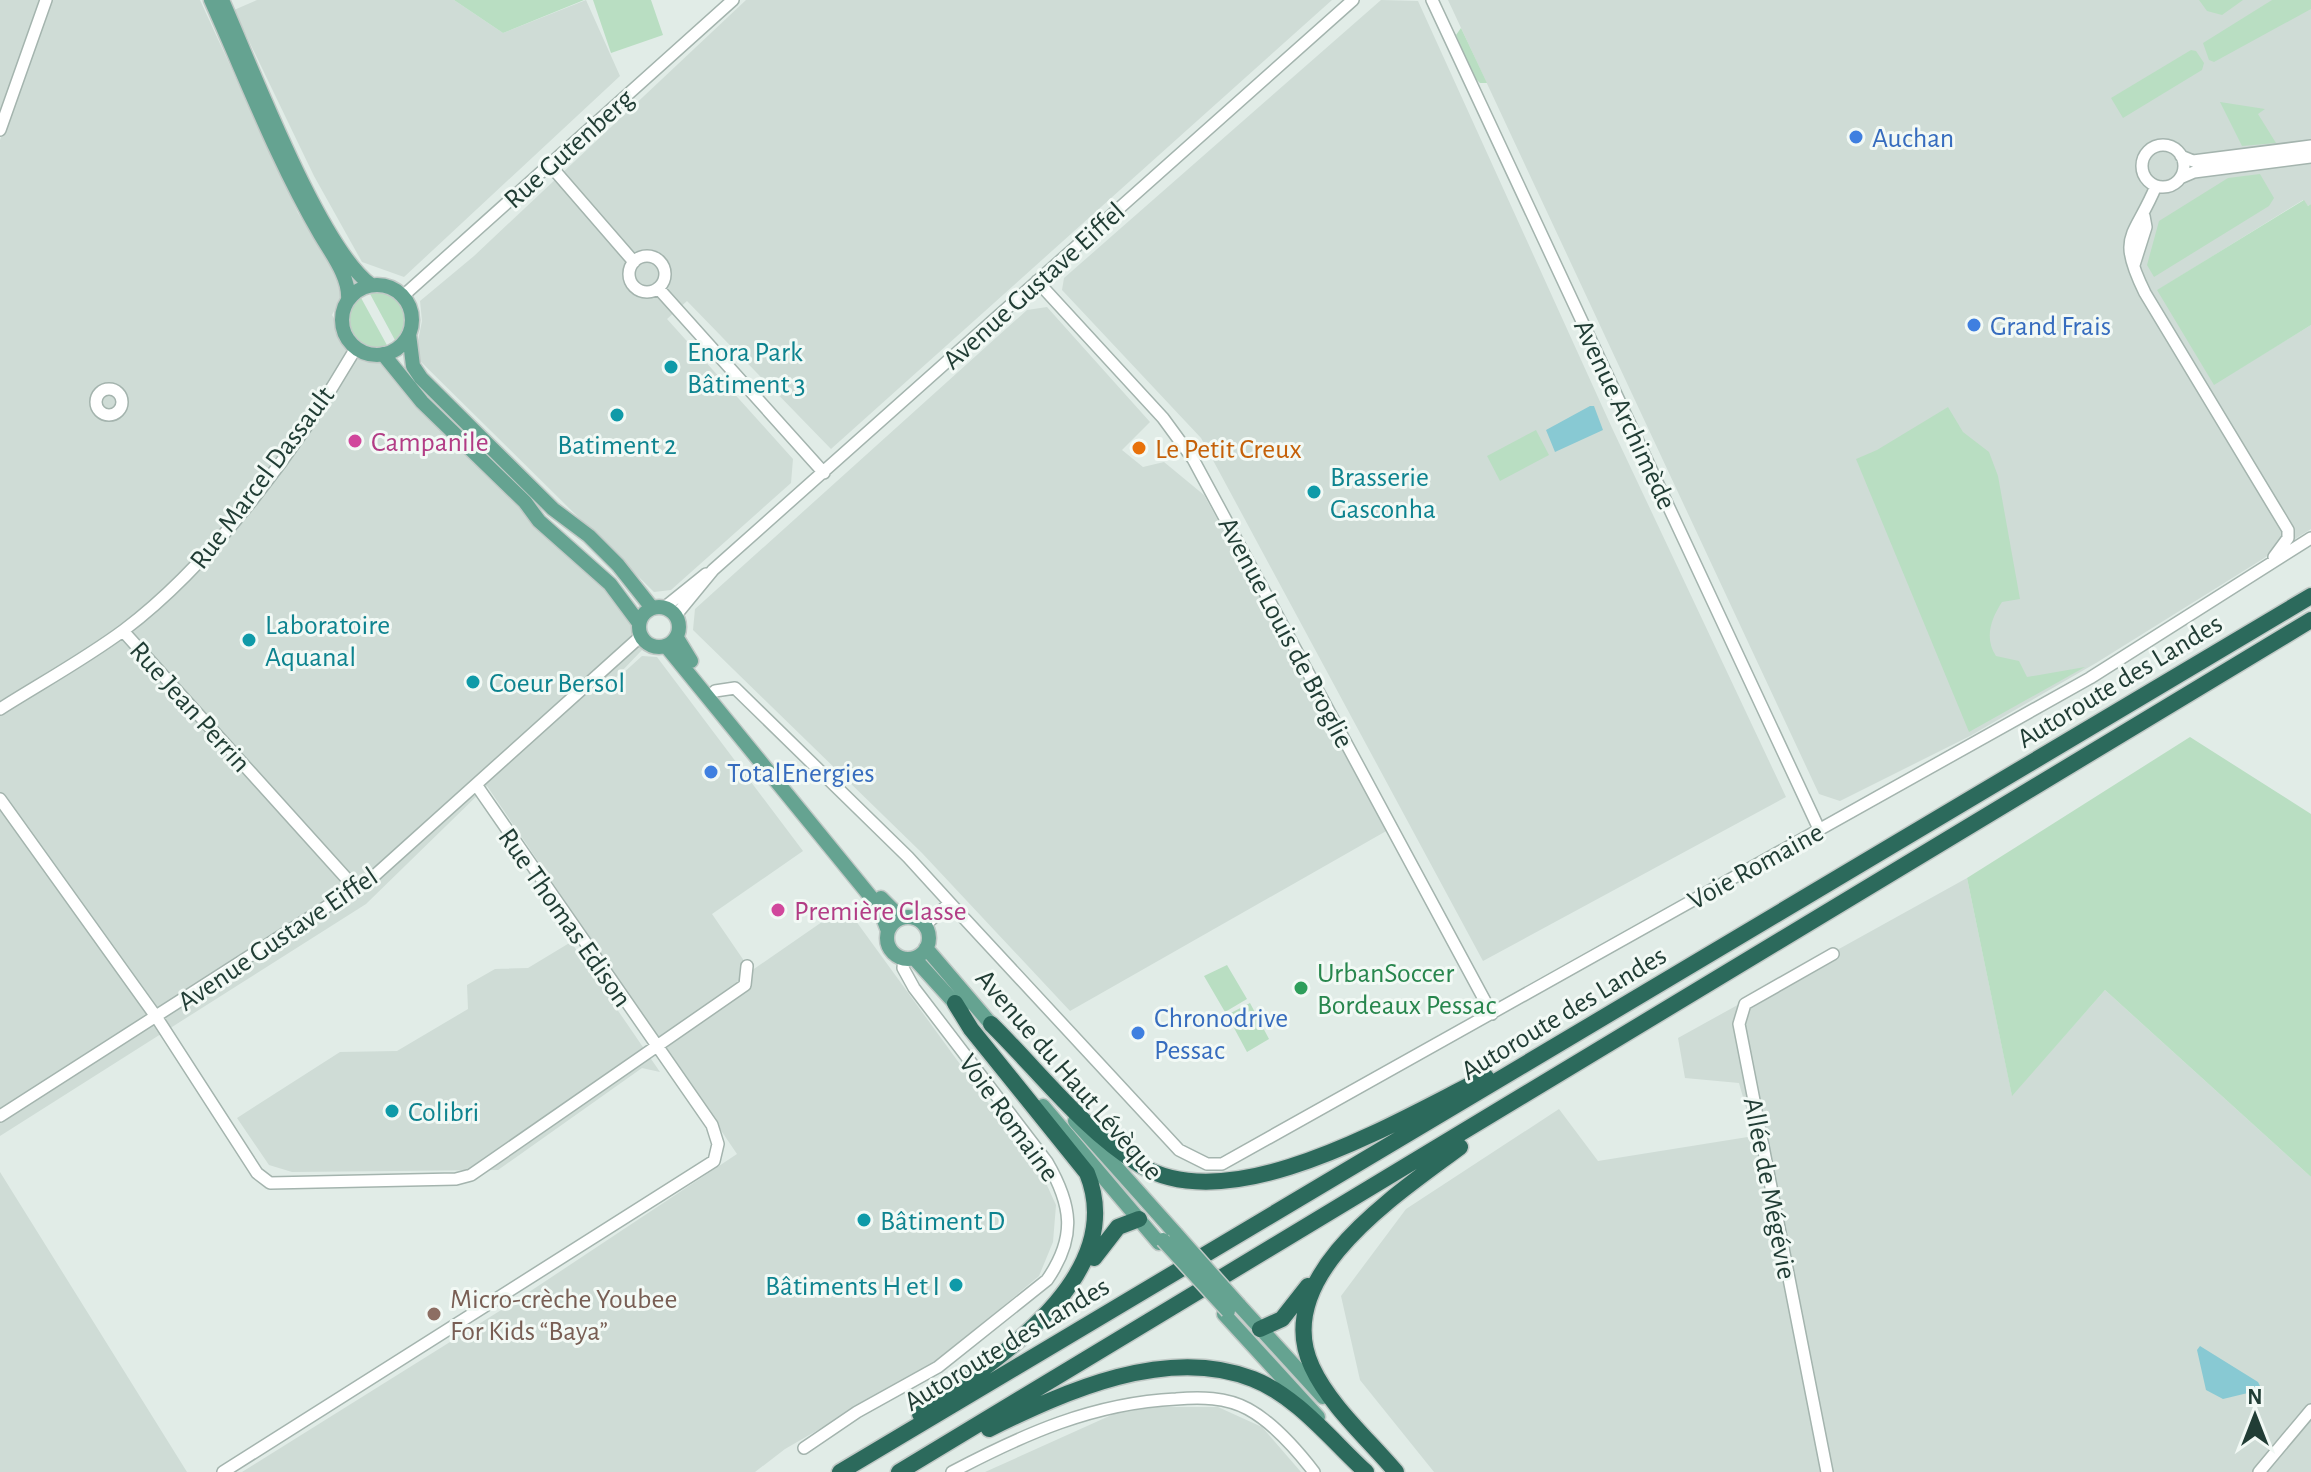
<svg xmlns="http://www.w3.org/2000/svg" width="2311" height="1472" font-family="'Alegreya Sans',sans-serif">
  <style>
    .built { fill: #cfdcd6 }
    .green { fill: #b9dec2 }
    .water { fill: #88c9d3 }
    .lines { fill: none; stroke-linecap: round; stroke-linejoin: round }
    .minor-casing { stroke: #a4b4ae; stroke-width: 14 }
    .major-casing { stroke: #c1c9c6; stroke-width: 17 }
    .highway-casing { stroke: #c1c9c6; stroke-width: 19 }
    .minor { stroke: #fff; stroke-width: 11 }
    .major { stroke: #65a391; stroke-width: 14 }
    .highway { stroke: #2c6a5c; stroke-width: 16 }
    .major-bridge-casing { stroke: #c1c9c6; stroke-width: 17; stroke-linecap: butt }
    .major-bridge { stroke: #65a391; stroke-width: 14 }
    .shop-dot { fill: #3f7fe0; stroke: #f2f9f5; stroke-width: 3 }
    .culture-dot { fill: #0f9aa8; stroke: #f2f9f5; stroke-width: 3 }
    .hotel-dot { fill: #d1479c; stroke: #f2f9f5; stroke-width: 3 }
    .food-dot { fill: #e8710a; stroke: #f2f9f5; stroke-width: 3 }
    .leisure-dot { fill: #2e9e5b; stroke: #f2f9f5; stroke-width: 3 }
    .education-dot { fill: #8d6e63; stroke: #f2f9f5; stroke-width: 3 }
    .labels { text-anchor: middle; stroke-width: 6; stroke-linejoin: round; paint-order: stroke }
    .shop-label { font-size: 28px; fill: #366cbe; stroke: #f2f9f5; text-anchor: start }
    .street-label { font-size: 28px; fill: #213d35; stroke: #f2f9f5 }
    .culture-label { font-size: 28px; fill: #0d838f; stroke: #f2f9f5; text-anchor: start }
    .hotel-label { font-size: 28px; fill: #b23c85; stroke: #f2f9f5; text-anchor: start }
    .food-label { font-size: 28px; fill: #c56008; stroke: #f2f9f5; text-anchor: start }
    .leisure-label { font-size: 28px; fill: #27864d; stroke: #f2f9f5; text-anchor: start }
    .education-label { font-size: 28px; fill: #785e54; stroke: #f2f9f5; text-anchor: start }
  </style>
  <rect width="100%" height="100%" fill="#e1ece7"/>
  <path class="built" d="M0 0H39L0 114Z
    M53 0H200L298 213 346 288 332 315 356 355 394 363 634 618 633 638 643 649 600 694 642 656 657 657 803 851 712 914 751 971 845 906 1045 1181 1056 1205 1053 1242 1039 1276 939 1360 785 1449 755 1472H242L511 1304 737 1154 487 786 366 904 0 1136V140Z
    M257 0H454L503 33 586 0 620 76 404 277 362 262 314 176 234 10Z
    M746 0H1332L831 449 687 301 667 319 793 459 791 483 671 590 654 592 415 356 422 321 420 301 474 256Z
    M1381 0 1418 1 1612 428 1786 797 1483 961 1201 438 1062 290 1064 278Z
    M1448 0H2311V204L2308 206 2303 200 2158 290 2214 384 2311 325V529L2096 663 1970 736 1840 801 1819 794Z
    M1047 307 1150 422 1122 450 1143 467 1164 462 1204 495 1388 830 1070 1011 922 853 693 630 695 609 1027 310Z
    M1967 878 2012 1095 2105 990 2311 1177V1472H1434L1360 1380 1341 1296 1406 1209 1559 1109 1598 1161 1754 1136 1739 1083 1685 1078 1678 1038Z
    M571 942 660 1072 642 1068 498 1170 292 1172 269 1165 237 1118 340 1052 397 1051 468 1009 467 985 495 969 528 968Z
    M0 1172 187 1472H0Z
    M1157 1407H1218L1262 1427 1301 1472H985L1116 1413Z"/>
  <path class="green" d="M454 0H584L503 33Z
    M593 0H651L663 35 611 53Z
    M2199 0H2243L2222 15 2207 11Z
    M2272 0H2311V9L2214 62 2209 60 2203 43Z
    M1461 28 1487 83H1480L1473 76 1456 35Z
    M2191 50 2196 51 2204 63 2202 70 2123 118 2111 98Z
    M2220 102 2265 109 2258 114 2276 143 2242 146Z
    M2260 174 2274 198 2269 206 2154 277 2147 265 2159 221 2228 178Z
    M2304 200 2308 206 2311 204V325L2214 385 2157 290Z
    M369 292C391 289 406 301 406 323L396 342Z
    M360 296 388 347 368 348 353 336 348 315Z
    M1948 407 1963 432 1989 452 1998 476 2020 599 2002 602C1991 619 1984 638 1996 656L2019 661 2027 677 2085 667 1969 732 1856 459 1877 450Z
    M1536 430 1549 455 1500 481 1487 456Z
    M2190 737 2311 814V1177L2105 990 2012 1096 1967 878Z
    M1227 965 1247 999 1225 1012 1204 976Z
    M1250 1003 1269 1039 1247 1052 1227 1015Z"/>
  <path class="water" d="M1590 406H1594L1603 430 1555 452 1546 430Z
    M2200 1346 2258 1382 2260 1386 2256 1391 2223 1399 2206 1390 2197 1350Z"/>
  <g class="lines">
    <defs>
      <path id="minor" d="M1432 0 1819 829
        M0 130 46 0
        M2142 166a21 21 0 1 1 42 0a21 21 0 1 1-42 0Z
        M2181 156 2193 161 2311 146
        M549 164 634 262
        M2180 178 2194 172 2311 157
        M2156 186C2134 239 2116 234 2145 293L2288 530V538L2274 557
        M629 274a18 18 0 1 1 36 0a18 18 0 1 1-36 0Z
        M2134 265 2146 227 2144 216
        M1037 281 1163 418 1193 459 1492 1014
        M658 288 824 473
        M403 296 733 0
        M96 402a13 13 0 1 1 26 0a13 13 0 1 1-26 0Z
        M665 607 706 574
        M676 615 713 570 1353 0
        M123 631 356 889
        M715 691 735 688 908 857 950 903
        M0 709C41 683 85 659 124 630 213 563 300 444 356 348
        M0 799 157 1018 257 1173 270 1183 456 1179 471 1175 745 985 747 966
        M925 925 950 903 1179 1150 1207 1164H1222L2090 678 2311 538
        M0 1116 373 877 641 636
        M804 1448 857 1412 938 1367 1047 1280C1077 1237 1072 1205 1047 1162L914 988 903 968 904 958
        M223 1472 714 1161 718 1144 712 1125 477 786
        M952 1472C1024 1434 1093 1403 1176 1399 1200 1397 1226 1397 1248 1409 1272 1422 1297 1450 1314 1472
        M1827 1472 1739 1024 1745 1004 1833 954
        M2259 1472 2311 1410"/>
      <path id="major" d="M211 0C246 78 277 160 320 234 331 253 350 277 348 300
        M222 0C251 65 319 247 371 285
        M342 320a35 35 0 1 1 70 0a35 35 0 1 1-70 0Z
        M409 334 413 366 421 378 553 509 589 536 618 565 652 608
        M383 354 422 402 525 502 539 521 610 584 639 623
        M639 627a20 20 0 1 1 40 0a20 20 0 1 1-40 0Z
        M677 638 691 661
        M666 646 879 907 888 931
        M881 898 901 918
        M887 938a21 21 0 1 1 42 0a21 21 0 1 1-42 0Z
        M926 948 996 1030
        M914 958 962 1011
        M1043 1106 1159 1243
        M1075 1121 1176 1234
        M1239 1305 1323 1397
        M1224 1314 1318 1417"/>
      <path id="highway" d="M991 1024C1039 1071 1082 1129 1140 1165 1232 1222 1400 1119 1486 1077
        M1094 1258 1118 1227 1139 1219
        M1260 1329 1282 1319 1308 1286
        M920 1414C992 1362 1130 1278 1087 1173L971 1029 955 1003
        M989 1429C1066 1391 1167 1345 1253 1379 1297 1396 1332 1441 1366 1472
        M840 1472 2311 596
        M899 1472 2311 620
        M1396 1472C1369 1440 1330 1406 1312 1367 1269 1276 1399 1193 1460 1147"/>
    </defs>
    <use href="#minor" class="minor-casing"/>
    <use href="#major" class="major-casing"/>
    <use href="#highway" class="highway-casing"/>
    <use href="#minor" class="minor"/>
    <use href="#major" class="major"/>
    <use href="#highway" class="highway"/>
    <defs>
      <path id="major-bridge" d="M1176 1234 1239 1305
        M1163 1240 1228 1311"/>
    </defs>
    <use href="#major-bridge" class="major-bridge-casing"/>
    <use href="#major-bridge" class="major-bridge"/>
  </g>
  <g class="shop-dot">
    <circle cx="1856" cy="137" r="8"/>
    <circle cx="1974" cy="325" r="8"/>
    <circle cx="711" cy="772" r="8"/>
    <circle cx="1138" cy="1033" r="8"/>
  </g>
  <g class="culture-dot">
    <circle cx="671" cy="367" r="8"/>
    <circle cx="617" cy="415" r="8"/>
    <circle cx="1314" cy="492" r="8"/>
    <circle cx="249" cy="640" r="8"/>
    <circle cx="473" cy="682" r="8"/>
    <circle cx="392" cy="1111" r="8"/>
    <circle cx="864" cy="1220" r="8"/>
    <circle cx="956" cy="1285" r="8"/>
  </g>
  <g class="hotel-dot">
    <circle cx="355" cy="441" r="8"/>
    <circle cx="778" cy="910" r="8"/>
  </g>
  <circle class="food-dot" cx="1139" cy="448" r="8"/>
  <circle class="leisure-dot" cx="1301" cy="988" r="8"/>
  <circle class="education-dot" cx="434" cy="1314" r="8"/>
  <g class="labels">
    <g class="shop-label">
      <text x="1872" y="147">Auchan</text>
      <text x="1990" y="335">Grand Frais</text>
      <text x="727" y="782">TotalEnergies</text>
      <text x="1154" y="1027">Chronodrive<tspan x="1154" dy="32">Pessac</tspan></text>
    </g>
    <g class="street-label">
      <text transform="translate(568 148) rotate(-42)" y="10">Rue Gutenberg</text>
      <text transform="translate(1033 285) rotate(-42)" y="10">Avenue Gustave Eiffel</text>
      <text transform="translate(1626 414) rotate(65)" y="10">Avenue Archimède</text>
      <text transform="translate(261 477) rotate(-53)" y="10">Rue Marcel Dassault</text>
      <text transform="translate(1287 632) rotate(62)" y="10">Avenue Louis de Broglie</text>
      <text transform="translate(2119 680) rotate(-31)" y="10">Autoroute des Landes</text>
      <text transform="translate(191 706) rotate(48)" y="10">Rue Jean Perrin</text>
      <text transform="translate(1755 865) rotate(-29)" y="10">Voie Romaine</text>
      <text transform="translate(566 917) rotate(55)" y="10">Rue Thomas Edison</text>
      <text transform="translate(277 938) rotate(-34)" y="10">Avenue Gustave Eiffel</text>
      <text transform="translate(1563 1012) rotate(-31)" y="10">Autoroute des Landes</text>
      <text transform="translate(1070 1074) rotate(49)" y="10">Avenue du Haut Lévèque</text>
      <text transform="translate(1010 1117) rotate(54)" y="10">Voie Romaine</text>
      <text transform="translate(1771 1188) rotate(79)" y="10">Allée de Mégévie</text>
      <text transform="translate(1006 1343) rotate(-31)" y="10">Autoroute des Landes</text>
    </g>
    <g class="culture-label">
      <text x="687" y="361">Enora Park<tspan x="687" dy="32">Bâtiment 3</tspan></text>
      <text x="617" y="454" text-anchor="middle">Batiment 2</text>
      <text x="1330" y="486">Brasserie<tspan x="1330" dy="32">Gasconha</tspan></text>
      <text x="265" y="634">Laboratoire<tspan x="265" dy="32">Aquanal</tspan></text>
      <text x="489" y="692">Coeur Bersol</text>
      <text x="408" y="1121">Colibri</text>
      <text x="880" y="1230">Bâtiment D</text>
      <text x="940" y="1295" text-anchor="end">Bâtiments H et I</text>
    </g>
    <g class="hotel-label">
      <text x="371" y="451">Campanile</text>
      <text x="794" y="920">Première Classe</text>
    </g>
    <g class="food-label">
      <text x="1155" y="458">Le Petit Creux</text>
    </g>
    <g class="leisure-label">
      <text x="1317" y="982">UrbanSoccer<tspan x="1317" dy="32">Bordeaux Pessac</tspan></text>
    </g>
    <g class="education-label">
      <text x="450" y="1308">Micro-crèche Youbee<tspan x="450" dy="32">For Kids “Baya”</tspan></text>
    </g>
  </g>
  <g transform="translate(2255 1416)" stroke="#f2f9f5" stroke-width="6" paint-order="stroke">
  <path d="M0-6L14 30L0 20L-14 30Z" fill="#213d35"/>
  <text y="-12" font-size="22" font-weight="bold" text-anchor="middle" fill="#213d35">N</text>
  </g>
</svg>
